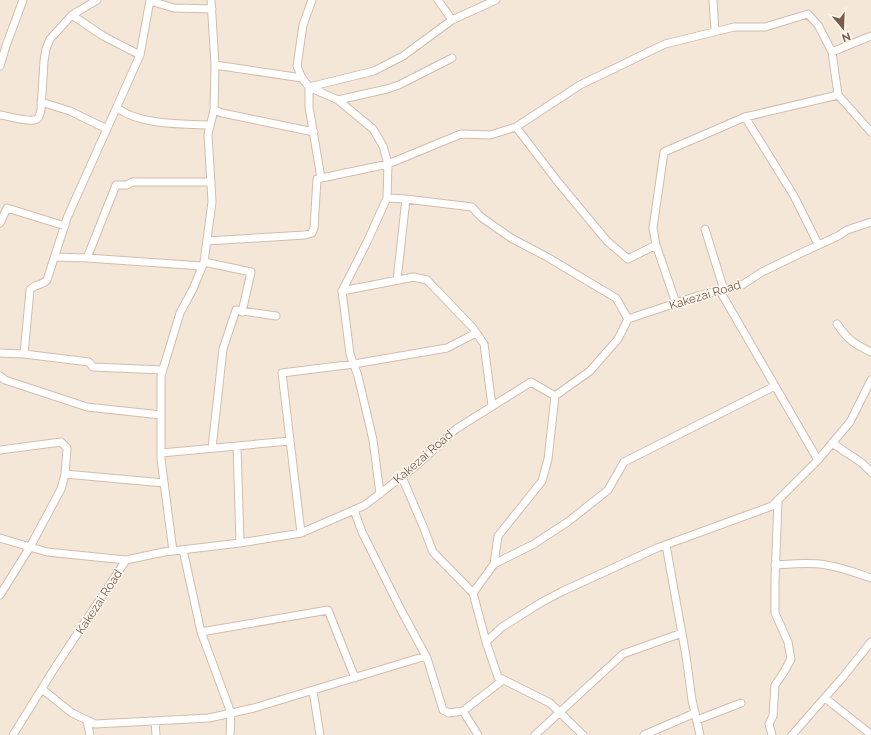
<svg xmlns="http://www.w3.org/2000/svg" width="871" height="735" font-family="Raleway,sans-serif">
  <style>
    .residential { fill: #f5e7d8 }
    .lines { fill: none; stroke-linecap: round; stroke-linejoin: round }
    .street-casing { stroke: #d1bdae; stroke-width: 9 }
    .street { stroke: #fff; stroke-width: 7 }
    .labels { text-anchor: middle; stroke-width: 3; stroke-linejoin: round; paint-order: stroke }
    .street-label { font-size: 12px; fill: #7a5b4b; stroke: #fff9f1 }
  </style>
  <rect width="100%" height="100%" fill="#fdf5ea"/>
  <path class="residential" d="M0 0H871V735H0Z"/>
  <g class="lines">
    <defs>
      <path id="street" d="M312 0 303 25 297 66 302 78 309 87 338 100 373 129 383 146 388 164 387 198 367 242 342 291 350 354 358 376 373 440 380 494
        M438 0 452 20
        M713 0 715 32
        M150 1 174 8 212 9
        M72 15 103 36 140 55
        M871 36 832 52 838 95 871 132
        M215 65 302 78
        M0 66 6 46 23 0
        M309 87 374 71 403 56 452 20 496 0
        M309 87V107L321 178
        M338 100 387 89 399 85 452 58
        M41 102 70 111 107 129
        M117 108C140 125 182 124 210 125
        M214 110 222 113 314 132
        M0 115C8 116 31 123 37 119 40 117 40 113 41 110L44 61 46 49 50 39 72 15 97 0
        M745 117 794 196 818 244
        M516 127 558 182 607 241 628 259 656 245
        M387 198 406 199 472 207 481 217 511 238 547 257 616 298 628 319
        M0 223 7 208 65 226
        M705 229 724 290
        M207 241 305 235 312 233 314 228 317 179 388 164 461 134 490 135 516 127 580 85 665 44 734 27H765L808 14 818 25 832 52
        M55 257 87 258 202 266
        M87 258 116 185H127L132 182H211
        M204 262 251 272 242 312
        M397 280 406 199
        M342 291 414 277 427 280 473 328 484 344 492 406
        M720 291 818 460
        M676 303 656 245 653 228 664 152 745 117 838 95
        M837 324C848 340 854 344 871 352
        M0 353 24 354 89 362 93 367 163 370
        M24 354 30 290C34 284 42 286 47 280L67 218 140 55 150 0
        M0 376 5 380 87 407 161 415
        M832 443 862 463 871 472
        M237 446 240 543
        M212 448 223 349 236 310 276 316
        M0 450 61 442 67 448 65 474 61 489 30 547 0 595
        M161 453 290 441
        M65 474 164 483
        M402 477 423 526 433 552 473 593 486 642 502 627 542 602 563 591 657 548 772 506 818 460 850 422 871 380
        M354 510 362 532 401 610 427 658 443 710 449 713 463 711
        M301 533 282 373 354 364 447 348 476 333
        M0 538 47 552 126 560
        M666 545 686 656 692 700 700 735
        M183 550 201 632 231 713 230 735
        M173 551 161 459V376L180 313 193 289 204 262 212 202 208 134 214 110 215 65 211 0
        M494 564 534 544 569 521 608 490 624 462 775 386
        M775 565C792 564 809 562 826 565 841 567 856 573 871 578
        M473 593 494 564 498 536 542 481 548 459 555 396
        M201 632 328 610 355 678
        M486 642 498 677 550 703 583 735
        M42 689 72 713 95 724 209 718 254 708 426 656
        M313 691 320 735
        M825 698 868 732
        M697 720 741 703
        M87 721 90 735
        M155 721 156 735
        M13 735 54 669 126 560 164 552 240 543 301 533 354 510 365 505 417 465 456 429 531 382 555 396 590 371 618 339 628 319 697 296 742 285 762 272 799 254 838 236 847 230 871 222
        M478 735 463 711 503 680
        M535 735 623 654 682 633
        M644 735 695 713
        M772 735 769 724 773 716 775 685 784 672 791 659 788 642 775 613V581L778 500
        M792 735 843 677 871 642"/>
    </defs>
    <use href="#street" class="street-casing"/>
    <use href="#street" class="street"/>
  </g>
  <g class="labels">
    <g class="street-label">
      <text transform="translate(705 295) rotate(-17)" y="4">Kakezai Road</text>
      <text transform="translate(423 457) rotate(-41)" y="4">Kakezai Road</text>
      <text transform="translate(99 602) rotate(-57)" y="4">Kakezai Road</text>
    </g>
  </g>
  <g transform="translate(843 28) rotate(161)" stroke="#fff9f1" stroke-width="3" paint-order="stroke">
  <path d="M0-3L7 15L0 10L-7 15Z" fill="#7a5b4b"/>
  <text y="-6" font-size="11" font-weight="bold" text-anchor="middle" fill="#7a5b4b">N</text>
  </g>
</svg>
